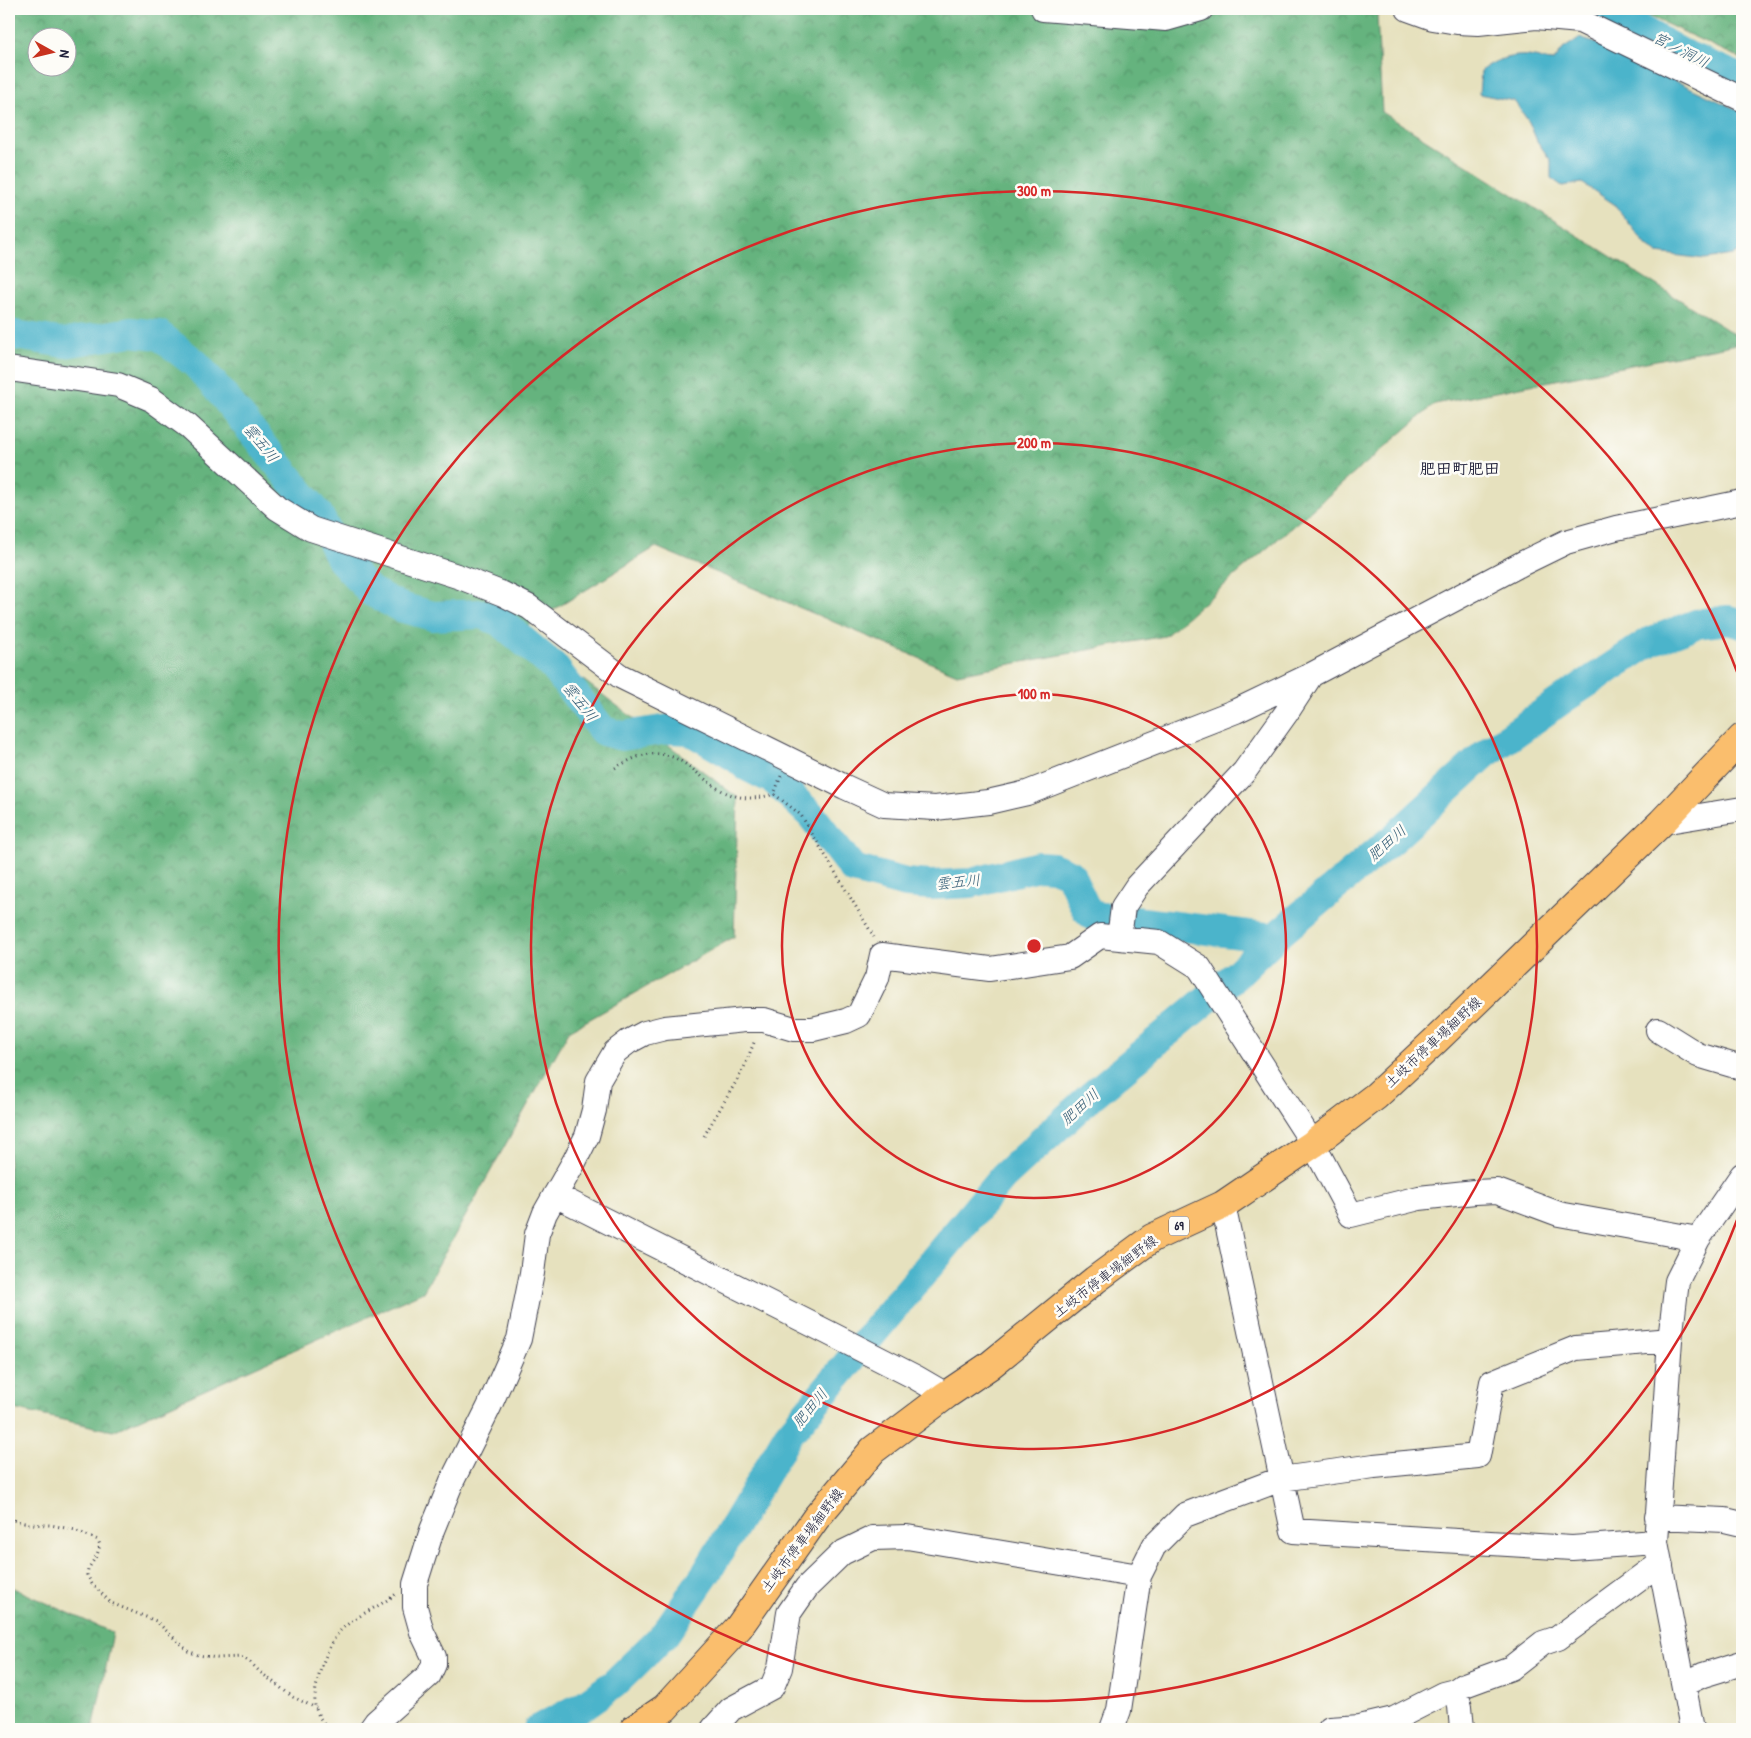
<svg xmlns="http://www.w3.org/2000/svg" width="1751" height="1738" font-family="'Patrick Hand','Klee One',sans-serif">
  <style>
    .forest { fill: url(#forest-crowns); stroke: #446a5c; fill-rule: evenodd }
    .water { fill: #4cb4cb; stroke: #376b83 }
    .lines { fill: none; stroke-linecap: round; stroke-linejoin: round }
    .river { stroke: #4cb4cb; stroke-width: 30 }
    .minor-casing { stroke: #3f3f4f; stroke-width: 26 }
    .major-casing { stroke: #3f3f4f; stroke-width: 30 }
    .path { stroke: #3f3f4f; stroke-width: 3; stroke-dasharray: 1 4; stroke-linecap: butt }
    .minor { stroke: #fff; stroke-width: 24 }
    .major { stroke: #fabe6d; stroke-width: 28 }
    .ring { fill: none; stroke: #d62828; stroke-width: 2.5 }
    .labels { text-anchor: middle; stroke-width: 5; stroke-linejoin: round; paint-order: stroke }
    .shield { fill: #fdfcf7; stroke: #646373; stroke-width: 1 }
    .shield-label { font-size: 12px; font-weight: bold; fill: #22223b }
    .street-label { font-size: 14px; fill: #22223b; stroke: #fdfcf7 }
    .water-label { font-size: 15px; font-style: italic; fill: #335c75; stroke: #fdfcf7 }
    .quarter-label { font-size: 16px; font-weight: bold; fill: #22223b; stroke: #fdfcf7 }
    .centre { fill: #d62828; stroke: #fdfcf7; stroke-width: 2.5 }
    .ring-label { font-size: 15px; text-anchor: middle; font-weight: bold; fill: #d62828; stroke: #fdfcf7; stroke-width: 5; stroke-linejoin: round; paint-order: stroke }
  </style>
  <defs>
    <pattern id="forest-crowns" width="20" height="18" patternUnits="userSpaceOnUse" patternTransform="scale(1.25)"><rect width="20" height="18" fill="#65b37e"/><path d="M2 6a3 3 0 1 1 6 0M12 15a3 3 0 1 1 6 0" fill="none" stroke="#539168"/></pattern>
  </defs>
  <rect width="100%" height="100%" fill="#fdfcf7"/>
  <filter id="ink" filterUnits="userSpaceOnUse"><feTurbulence type="fractalNoise" baseFrequency=".02" numOctaves="2"/><feDisplacementMap in="SourceGraphic" scale="10" xChannelSelector="R" yChannelSelector="G"/><feConvolveMatrix kernelMatrix="1 2 1 2 8 2 1 2 1" color-interpolation-filters="sRGB"/></filter>
  <filter id="wash" filterUnits="userSpaceOnUse"><feTurbulence type="fractalNoise" baseFrequency=".0096" numOctaves="4" result="noise"/><feDisplacementMap in="SourceGraphic" scale="20" xChannelSelector="R" yChannelSelector="G"/><feGaussianBlur stdDeviation="1.12" result="paint"/><feColorMatrix in="noise" values="0 0 0 0 0 0 0 0 0 0 0 0 0 0 0 0 0 1.4 0 .05"/><feComposite in="paint" operator="in"/></filter>
  <g filter="url(#wash)">
    <rect width="100%" height="100%" fill="#e6e1be"/>
    <path class="forest" d="M9 9H1415L1377 15 1382 112 1742 339V343L1435 404 1165 636 957 674 656 547 519 631 738 798 734 937 569 1031 423 1292 113 1431 9 1408ZM38 38H68V68H38Z
      M1634 9H1742V59Z
      M9 1586 113 1633 93 1729H9Z"/>
    <path class="water" d="M1579 38 1595 43 1742 112V251L1733 255 1705 259 1657 253 1647 246 1614 204 1582 183 1562 186 1551 178V161L1537 141 1529 122 1514 101 1479 94 1481 71C1494 59 1517 53 1534 57 1543 58 1544 61 1554 61L1563 49Z"/>
    <g class="lines">
      <path class="river" d="M1592 9 1639 29 1681 53 1742 79
        M9 334 65 343 131 332 159 335 196 364 222 394 318 514 340 558 370 591 400 607 433 616 483 614 501 622 554 667 603 731 622 736 669 729 689 730 737 758 746 766 774 780 811 815 853 869 906 883 931 885 971 883 1038 866 1053 867 1070 874 1086 909 1093 916 1274 938
        M538 1729 583 1706 614 1684 664 1635 707 1572 788 1435 1003 1177 1090 1097 1237 974 1274 938 1396 836 1485 754 1566 697 1651 641 1696 624 1728 620 1742 624"/>
    </g>
  </g>
  <g filter="url(#ink)">
    <g class="lines">
      <defs>
        <path id="minor" d="M1043 9 1166 19 1201 9
          M1408 9 1433 18 1457 22 1478 23 1536 17 1580 21 1742 99
          M9 369 118 385 151 399 188 426 277 508 311 529 460 577 503 594 529 607 620 676 845 787 884 805 935 808 988 802 1027 793 1236 711 1311 675 1523 563 1566 542 1616 528 1742 502
          M1662 822 1742 809
          M1119 938 1123 907 1137 886 1244 772 1287 712 1311 675
          M1658 1030 1698 1055 1742 1068
          M555 1195 827 1332 915 1377 946 1395
          M1223 1205 1293 1531 1572 1548 1656 1542
          M1657 1517 1725 1520 1742 1524
          M1684 1684 1703 1675 1742 1663
          M1455 1691 1462 1686 1511 1668 1543 1643 1558 1638 1653 1568 1661 1566
          M371 1729 376 1722 429 1675 434 1664V1657L422 1632 415 1607V1584L432 1530 452 1481 489 1407 519 1339 532 1273 537 1234 545 1213 574 1162 587 1136 594 1110 598 1081 615 1052 628 1042 645 1033 665 1028 745 1020H764L794 1029H813L846 1021 859 1015 877 978 882 955 990 969 1070 957 1100 936 1159 942 1199 967 1313 1144 1351 1215 1419 1198 1475 1192 1497 1191 1559 1214 1698 1239
          M713 1729 731 1709 772 1687 780 1668 789 1613 807 1587 842 1553 873 1538 907 1537 1139 1576
          M1112 1729 1119 1710 1139 1576 1154 1546 1185 1515 1281 1479 1374 1466 1478 1456 1492 1382 1576 1348 1670 1340
          M1330 1729 1360 1727 1394 1719 1443 1694 1455 1691 1460 1706 1462 1729
          M1692 1729 1656 1542 1670 1340 1677 1281 1698 1239 1742 1175"/>
        <path id="major" d="M634 1729 665 1708 739 1627 816 1518 873 1450 946 1395 989 1366 1095 1280 1152 1238 1223 1205 1313 1144 1376 1096 1436 1040 1662 822 1742 738"/>
      </defs>
      <use href="#minor" class="minor-casing"/>
      <use href="#major" class="major-casing"/>
      <path class="path" d="M59 9 62 10
        M615 768C626 762 638 755 651 754 699 750 709 814 774 794
        M781 776 774 794 801 815 874 937
        M704 1136 743 1070 755 1040
        M9 1519 28 1524 51 1525 75 1530 98 1540 100 1545 97 1555 88 1569 87 1575 92 1584 111 1603 156 1621 188 1651 198 1655 217 1658 241 1657 250 1662 260 1672 293 1697 316 1708
        M332 1729C323 1725 317 1715 315 1705 313 1685 327 1645 341 1630 355 1616 379 1607 396 1594"/>
      <use href="#minor" class="minor"/>
      <use href="#major" class="major"/>
    </g>
  </g>
  <g class="ring">
    <circle cx="1034" cy="946" r="252"/>
    <circle cx="1034" cy="946" r="503"/>
    <path d="M1741 1210A755 755 0 1 1 1741 682"/>
  </g>
  <g class="labels">
    <rect class="shield" x="1169" y="1216.5" width="20" height="19" rx="4"/>
    <g class="shield-label">
      <text x="1179" y="1230">69</text>
    </g>
    <g class="street-label">
      <text transform="translate(1433 1042) rotate(-43)" y="5">土岐市停車場細野線</text>
      <text transform="translate(1105 1276) rotate(-37)" y="5">土岐市停車場細野線</text>
      <text transform="translate(802 1540) rotate(-53)" y="5">土岐市停車場細野線</text>
    </g>
    <g class="water-label">
      <text transform="translate(1681 50) rotate(27)" y="5">宮ノ洞川</text>
      <text transform="translate(261 443) rotate(51)" y="5">雲五川</text>
      <text transform="translate(580 702) rotate(52)" y="5">雲五川</text>
      <text transform="translate(1387 843) rotate(-41)" y="5">肥田川</text>
      <text transform="translate(958 882) rotate(-6)" y="5">雲五川</text>
      <text transform="translate(1080 1107) rotate(-42)" y="5">肥田川</text>
      <text transform="translate(810 1408) rotate(-50)" y="5">肥田川</text>
    </g>
    <g class="quarter-label">
      <text x="1460" y="474">肥田町肥田</text>
    </g>
  </g>
  <circle cx="1034" cy="946" r="8" class="centre"/>
  <g class="ring-label">
    <text x="1034" y="196">300 m</text>
    <text x="1034" y="448">200 m</text>
    <text x="1034" y="699">100 m</text>
  </g>
  <rect width="1751" height="1738" fill="none" stroke="#fdfcf7" stroke-width="30"/>
  <g transform="translate(52 52) rotate(98)"><circle r="24" fill="#fdfcf7" stroke="#a5a5ac"/>
  <path d="M0-4L9 19L0 12L-9 19Z" fill="#c8321e"/>
  <text y="-8" font-size="14" font-weight="bold" text-anchor="middle" fill="#22223b">N</text>
  </g>
</svg>
